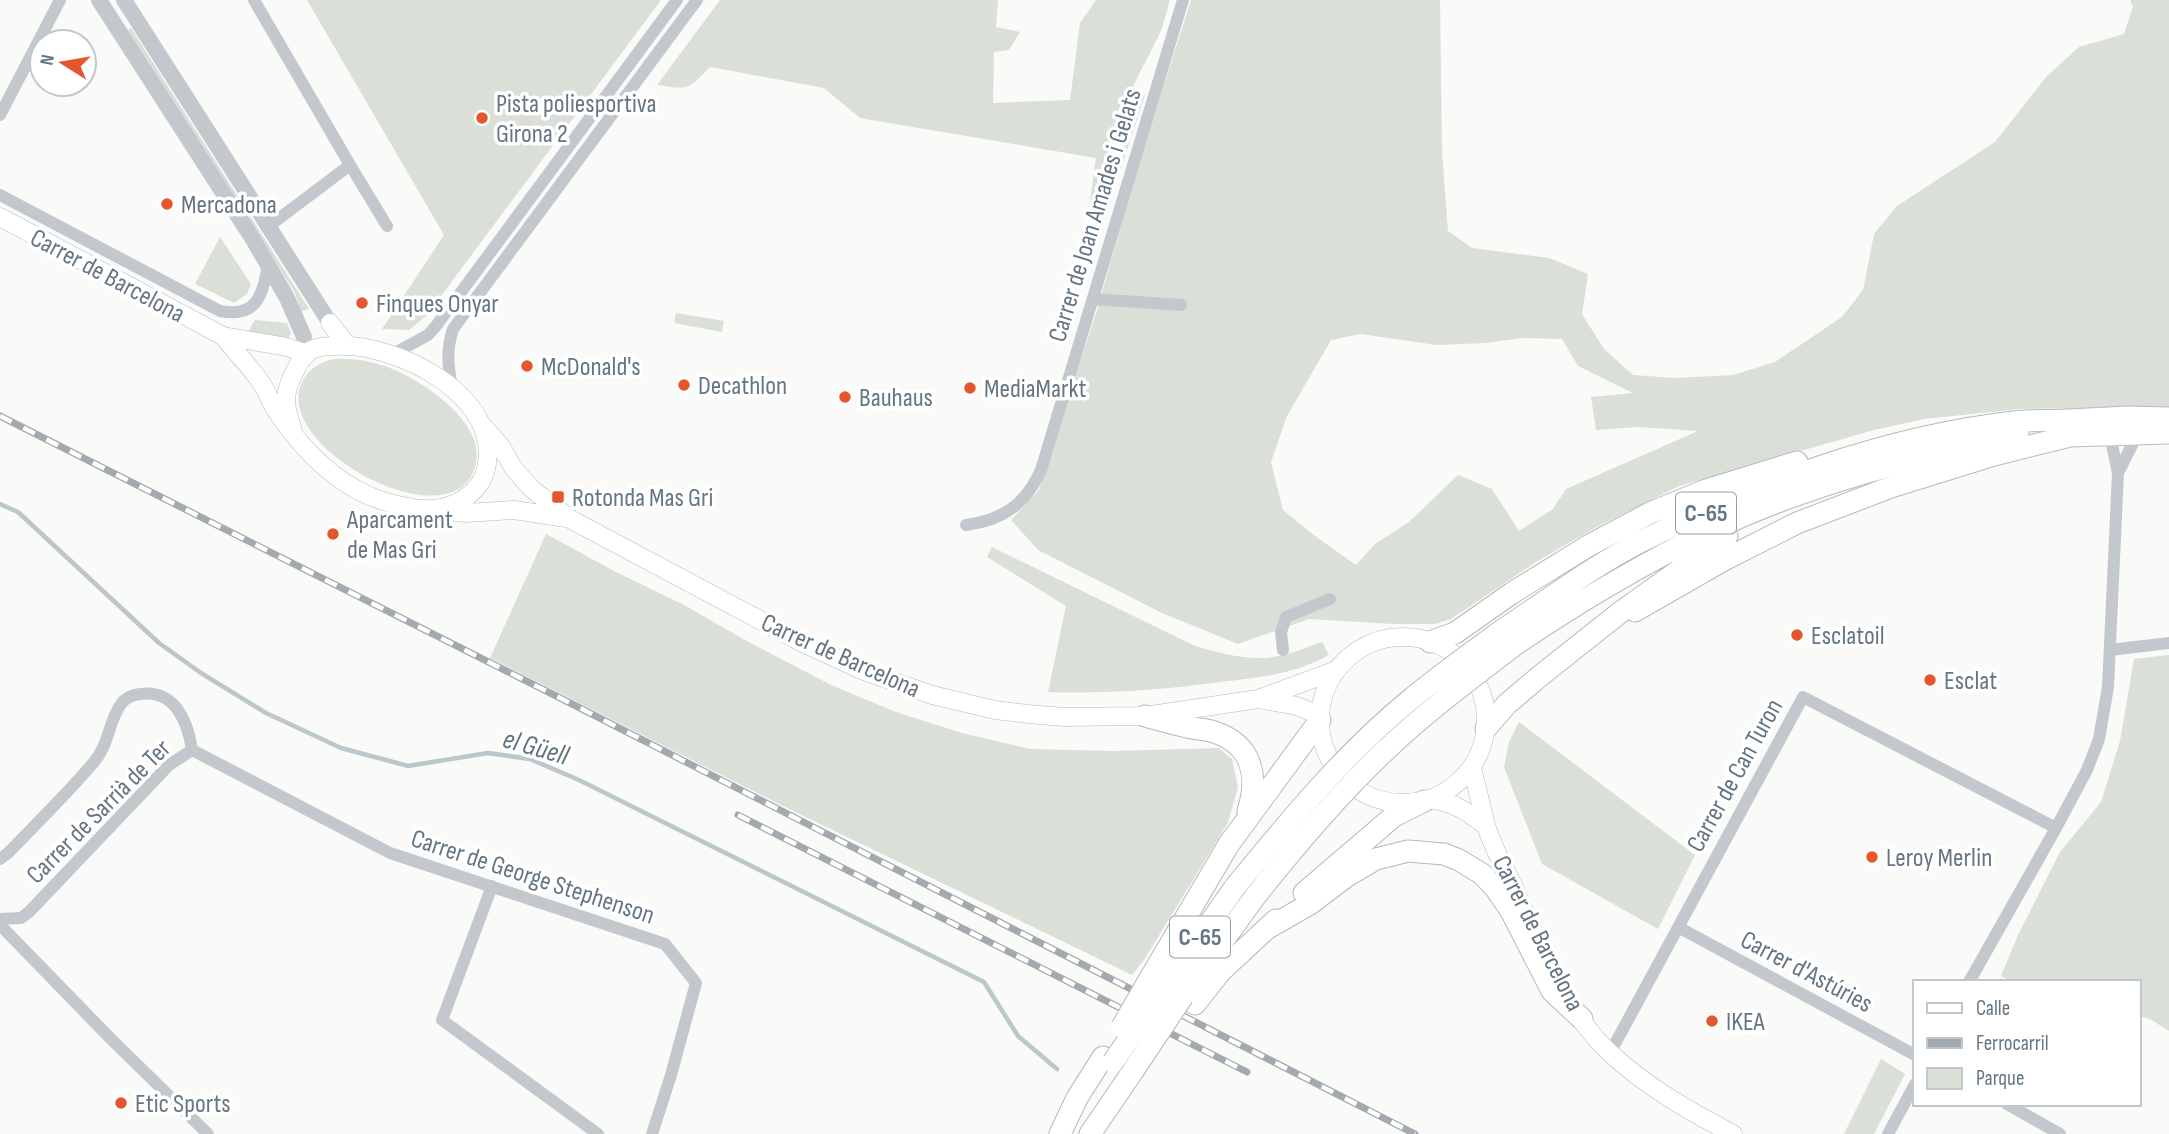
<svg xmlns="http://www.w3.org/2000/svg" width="2169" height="1134" font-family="'Sofia Sans Condensed',sans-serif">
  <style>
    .green { fill: #dadfd7; fill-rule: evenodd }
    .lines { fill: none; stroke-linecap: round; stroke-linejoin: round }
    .stream { stroke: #bbc7cb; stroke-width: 4.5 }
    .secondary-casing { stroke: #b3babf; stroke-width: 19 }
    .primary-casing { stroke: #b5babe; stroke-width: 23 }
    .trunk-casing { stroke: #b4b9bd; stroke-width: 23 }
    .minor { stroke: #c3c8cc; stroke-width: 12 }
    .tertiary { stroke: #c3c8cc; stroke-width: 16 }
    .secondary { stroke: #fff; stroke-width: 18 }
    .primary { stroke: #fff; stroke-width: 21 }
    .trunk { stroke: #fff; stroke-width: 21 }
    .rail-casing { stroke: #a2aab0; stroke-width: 7 }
    .rail { stroke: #fff; stroke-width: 4.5; stroke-dasharray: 13; stroke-linecap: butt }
    .trunk-bridge-casing { stroke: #b4b9bd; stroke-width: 23; stroke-linecap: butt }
    .trunk-bridge { stroke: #fff; stroke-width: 21 }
    .poi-dot { fill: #e4572e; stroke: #fff; stroke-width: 2.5 }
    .labels { text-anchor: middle; stroke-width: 7; stroke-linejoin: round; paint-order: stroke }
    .shield { fill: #fff; stroke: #939fa8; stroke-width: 2 }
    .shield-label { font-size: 24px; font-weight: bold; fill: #657683 }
    .poi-label { font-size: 26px; fill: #657683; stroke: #fff; text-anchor: start }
    .street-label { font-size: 26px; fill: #657683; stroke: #fff }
    .water-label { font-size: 28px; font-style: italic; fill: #60757c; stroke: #fff }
  </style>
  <rect width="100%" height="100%" fill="#fafaf8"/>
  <path class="green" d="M307 0H661L427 315 409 330 382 329 444 235Z
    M720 0H998L996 27 1020 32 1009 50 994 52 993 103 1070 100 1080 23 1096 0H1170L1161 31 1125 102 1145 95 1103 223 1090 201 1096 158 860 118 824 88 710 67C687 90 690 90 657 85Z
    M1191 0H1440L1442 152 1448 231 1472 248 1549 258 1588 274 1582 314 1604 349 1633 375 1675 378 1733 375 1775 362 1842 317 1863 290 1874 234 1897 206 1995 142 2047 76 2079 47 2124 34 2133 6 2130 0H2169V411L2113 408 2020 409 1924 419 1874 430 1679 486 1591 530 1536 562 1451 619 1435 624H1393L1309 619 1238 644 1162 613 1038 550 1011 520 1039 490 1098 307 1138 166ZM1361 334 1436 345 1486 343 1522 338 1562 339 1578 366 1633 393 1591 397 1596 430 1638 427 1698 431 1566 489 1553 509 1519 531 1492 489 1458 475 1409 522 1375 544 1356 565 1315 536 1283 510 1271 462 1287 416 1331 340Z
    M131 28 309 309 301 311 295 293 128 30Z
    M220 237 251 284 247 294 234 303 195 284Z
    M676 313 724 321 722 332 674 323Z
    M255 320 287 323 291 333 289 338H275L248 332Z
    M335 359C374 357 408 373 438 396 457 411 481 435 476 462 461 548 270 449 302 382 309 368 320 362 335 359Z
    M546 534 616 572 686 606 743 639 831 685 896 712 962 733 1030 749 1114 751 1219 748 1232 759 1238 787 1228 823 1144 960 1132 975 783 806 490 658Z
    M992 547 1195 646C1219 653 1248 661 1273 657 1290 655 1306 647 1322 642L1329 655C1293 675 1260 677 1220 682 1162 690 1105 694 1048 692L1066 606 987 557Z
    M2169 655V1031L2150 1019 2139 1016V982H2012L2001 976 2018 935 2060 852 2101 802 2120 741 2134 659Z
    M1519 722 1695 855 1658 929 1542 864 1504 767 1509 742Z
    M1881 1059 1905 1074 1874 1134H1844Z"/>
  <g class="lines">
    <path class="stream" d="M0 504 18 512 159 643 201 673 266 713 341 748 408 766 488 753 530 759 579 780 984 982 1018 1036 1057 1069"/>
    <defs>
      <path id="secondary" d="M0 217 223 336 287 347 307 354
        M330 323 347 345
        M223 336C235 351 249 366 260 381 266 390 270 400 275 409 304 453 345 494 398 505 412 508 425 511 440 508 460 505 481 490 486 469 503 396 397 343 337 346 329 346 319 346 311 350 305 354 298 364 295 371 290 380 286 390 286 401 286 411 291 422 293 432
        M481 424 500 445 514 469 532 489 570 519 803 643 864 671 932 695 995 710 1028 714 1064 717 1145 716 1258 699 1337 670
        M441 510 466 513 514 510 566 518
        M1320 720a83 83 0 1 1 166 0a83 83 0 1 1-166 0Z
        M1258 699 1297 706 1319 715
        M1472 768C1477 787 1481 806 1486 825 1491 844 1503 864 1512 883 1538 940 1562 1008 1609 1052 1645 1086 1689 1111 1733 1134
        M1430 799C1456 803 1466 811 1486 826"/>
      <path id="primary" d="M2068 420 2128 417 2169 418
        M1635 611 1724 560 1797 523 1891 487 1994 455 2070 436 2169 433"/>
      <path id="trunk" d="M1501 631C1546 601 1592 567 1640 542 1754 485 1888 436 2014 422 2032 420 2050 421 2068 420
        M1430 642 1455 633 1512 593 1588 546 1650 513 1703 491 1797 462
        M1516 644C1589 595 1663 551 1743 516 1831 478 1926 456 2018 433
        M1145 716C1159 720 1173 724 1187 727 1196 729 1206 729 1214 732 1252 744 1259 776 1248 811
        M1486 728 1507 704 1540 676 1622 611 1727 536
        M1304 893 1394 816 1424 801
        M1268 928 1310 904 1347 876 1376 859 1408 851 1444 854 1459 860 1482 874 1496 889 1511 911 1552 991 1582 1019
        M1149 980 1229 844 1320 720
        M1165 987 1235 887
        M1183 996 1254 898
        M1195 1004 1221 971 1276 920
        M1060 1134 1077 1098 1103 1057
        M1090 1134 1133 1071"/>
    </defs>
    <use href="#secondary" class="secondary-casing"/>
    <use href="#primary" class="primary-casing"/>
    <use href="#trunk" class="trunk-casing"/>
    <path class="minor" d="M254 0 350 165 269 226
      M0 115 60 0
      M350 165 387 226
      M0 195 220 311C256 318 263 296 268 265
      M1093 299 1181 305
      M393 354 428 335 436 326 677 0
      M452 387C448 366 446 350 453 329L697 0
      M2118 473 2137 435
      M966 525C1003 520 1026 504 1041 470L1183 0
      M1283 650 1281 632 1286 617 1330 599
      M2110 650 2169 643
      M192 750 390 853 665 944 696 983 671 1075 652 1134
      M0 859 8 853C37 823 67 794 94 762 109 745 109 720 121 704 126 697 132 695 140 694 175 689 188 722 192 750L169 765 29 912 21 918 0 919
      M492 886 442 1020 598 1134
      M0 925 110 1038 208 1134
      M1678 927 1915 1055
      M1969 982 2056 828 2087 770 2099 739 2108 687 2118 473 2110 435
      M1610 1053 1803 697 2056 828
      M2007 1104 2060 1134
      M1888 1134 1915 1084"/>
    <path class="tertiary" d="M99 0 254 241 287 298 304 337
      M124 0 330 323"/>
    <use href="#secondary" class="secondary"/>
    <use href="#primary" class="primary"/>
    <use href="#trunk" class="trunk"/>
    <defs>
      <path id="rail" d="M0 416 576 706 1415 1134
        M738 815 1247 1072"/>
    </defs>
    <use href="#rail" class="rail-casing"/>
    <use href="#rail" class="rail"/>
    <defs>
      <path id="trunk-bridge" d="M1235 887C1289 821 1344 754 1411 699 1440 675 1471 653 1501 631
        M1254 898C1295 846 1338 795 1387 749 1427 711 1472 678 1516 644
        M1122 1027 1149 980
        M1113 1062 1165 987
        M1133 1071 1183 996"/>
    </defs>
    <use href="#trunk-bridge" class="trunk-bridge-casing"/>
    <use href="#trunk-bridge" class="trunk-bridge"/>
  </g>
  <g class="poi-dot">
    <circle cx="482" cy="118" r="7"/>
    <circle cx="167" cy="204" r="7"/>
    <circle cx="362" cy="303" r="7"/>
    <circle cx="527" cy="366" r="7"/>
    <circle cx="684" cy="385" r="7"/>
    <circle cx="970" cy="388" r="7"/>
    <circle cx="845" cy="397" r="7"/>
    <rect x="551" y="490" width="14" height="14" rx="3.5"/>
    <circle cx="333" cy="534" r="7"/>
    <circle cx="1797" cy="635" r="7"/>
    <circle cx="1930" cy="680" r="7"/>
    <circle cx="1872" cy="857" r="7"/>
    <circle cx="1712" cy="1021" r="7"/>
    <circle cx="121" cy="1103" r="7"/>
  </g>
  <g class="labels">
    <g class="shield">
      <rect x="1676" y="492.5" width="60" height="41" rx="5"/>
      <rect x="1170" y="916.5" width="60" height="41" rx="5"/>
    </g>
    <g class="shield-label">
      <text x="1706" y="521">C-65</text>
      <text x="1200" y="945">C-65</text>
    </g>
    <g class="poi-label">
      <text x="496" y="112">Pista poliesportiva<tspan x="496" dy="30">Girona 2</tspan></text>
      <text x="181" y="213">Mercadona</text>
      <text x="376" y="312">Finques Onyar</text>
      <text x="541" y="375">McDonald's</text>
      <text x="698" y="394">Decathlon</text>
      <text x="984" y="397">MediaMarkt</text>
      <text x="859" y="406">Bauhaus</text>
      <text x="572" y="506">Rotonda Mas Gri</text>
      <text x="347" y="528">Aparcament<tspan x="347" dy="30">de Mas Gri</tspan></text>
      <text x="1811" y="644">Esclatoil</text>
      <text x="1944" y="689">Esclat</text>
      <text x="1886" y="866">Leroy Merlin</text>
      <text x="1726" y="1030">IKEA</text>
      <text x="135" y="1112">Etic Sports</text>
    </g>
    <g class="street-label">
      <text transform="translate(1094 215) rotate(-73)" y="9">Carrer de Joan Amades i Gelats</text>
      <text transform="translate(108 275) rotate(28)" y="9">Carrer de Barcelona</text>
      <text transform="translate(841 655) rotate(24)" y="9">Carrer de Barcelona</text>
      <text transform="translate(1734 775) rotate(-61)" y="9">Carrer de Can Turon</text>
      <text transform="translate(98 811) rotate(-45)" y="9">Carrer de Sarrià de Ter</text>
      <text transform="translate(533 876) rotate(18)" y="9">Carrer de George Stephenson</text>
      <text transform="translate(1539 933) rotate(63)" y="9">Carrer de Barcelona</text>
      <text transform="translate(1807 971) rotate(28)" y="9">Carrer d'Astúries</text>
    </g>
    <g class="water-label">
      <text transform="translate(536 746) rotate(16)" y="10">el Güell</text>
    </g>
  </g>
  <rect x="1913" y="980" width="228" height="126" fill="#ffffff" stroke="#c1c8cd" stroke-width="2"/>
  <rect x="1927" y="1003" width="35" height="10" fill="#ffffff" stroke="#c1c8cd" stroke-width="2"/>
  <text x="1976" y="1015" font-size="21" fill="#657683">Calle</text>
  <rect x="1927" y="1038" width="35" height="10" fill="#a2aab0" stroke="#c1c8cd" stroke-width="2"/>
  <text x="1976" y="1050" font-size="21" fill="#657683">Ferrocarril</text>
  <rect x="1927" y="1068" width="35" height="21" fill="#dadfd7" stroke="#c1c8cd" stroke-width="2"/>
  <text x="1976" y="1085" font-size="21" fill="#657683">Parque</text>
  <g transform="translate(63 63) rotate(281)"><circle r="33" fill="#ffffff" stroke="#c1c8cd" stroke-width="2"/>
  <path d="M0-5L12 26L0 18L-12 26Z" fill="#e4572e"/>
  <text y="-10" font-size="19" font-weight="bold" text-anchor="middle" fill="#657683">N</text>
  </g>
</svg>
